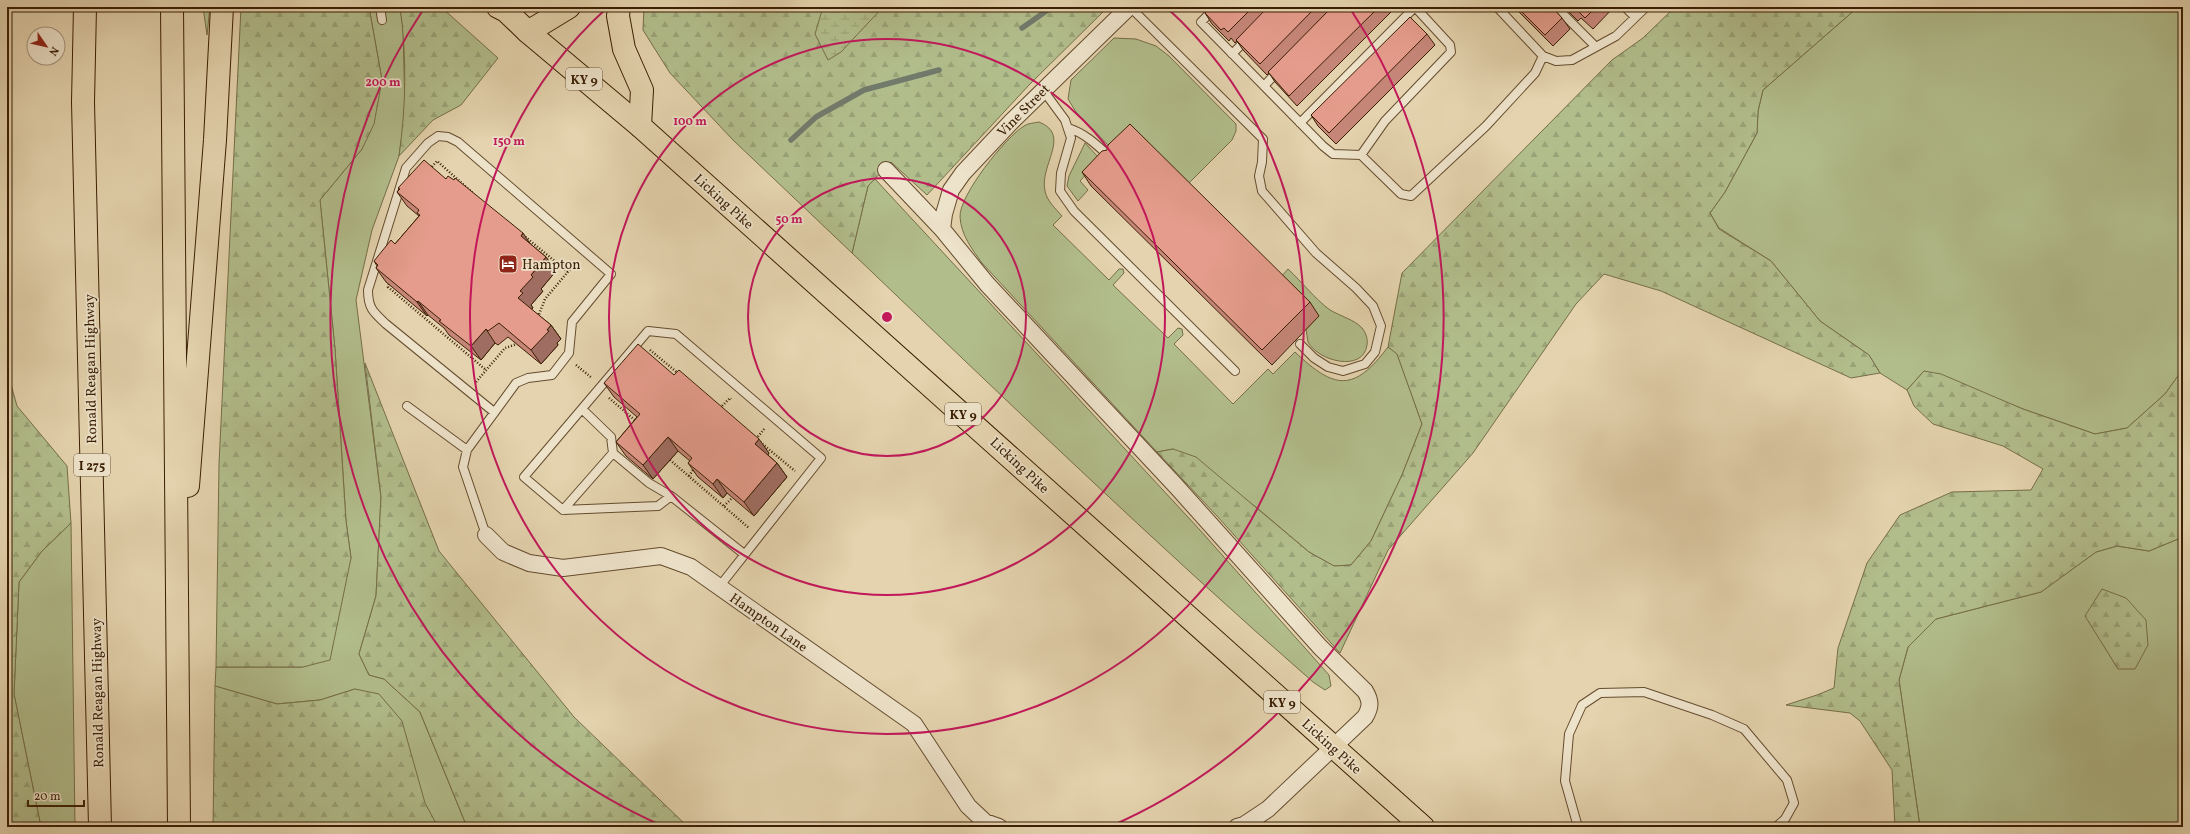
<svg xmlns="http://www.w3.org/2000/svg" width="2190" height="834" font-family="Vollkorn,serif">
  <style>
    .green { fill: #b2bd8c; stroke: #766e48; fill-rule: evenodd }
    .forest { fill: url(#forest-firs); stroke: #766e48 }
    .wetland { fill: url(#wetland-marsh); stroke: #766e48 }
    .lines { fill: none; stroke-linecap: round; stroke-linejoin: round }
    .stream { stroke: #727a6c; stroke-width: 5.5 }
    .lane-casing { stroke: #654c2e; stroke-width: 10 }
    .street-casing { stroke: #654c2e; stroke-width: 18 }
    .primary-casing { stroke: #3b1f04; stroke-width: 24 }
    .highway-casing { stroke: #3b1f04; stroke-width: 24 }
    .path { stroke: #3b1f04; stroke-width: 2.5; stroke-dasharray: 1 2; stroke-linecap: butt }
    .lane { stroke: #ede2ca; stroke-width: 8 }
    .street { stroke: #ede2ca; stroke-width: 16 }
    .primary { stroke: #e4d3ae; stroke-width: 22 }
    .highway { stroke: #e4d3ae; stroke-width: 22 }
    .wall { fill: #c58678; stroke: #3b1f04 }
    .shaded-wall { fill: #a06d62; stroke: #3b1f04 }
    .building { fill: #e59c8c; stroke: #3b1f04 }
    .ring { fill: none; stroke: #c2185b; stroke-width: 2 }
    .labels { text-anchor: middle; stroke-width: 3.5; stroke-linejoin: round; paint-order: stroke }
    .shield { fill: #ede2ca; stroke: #705a3f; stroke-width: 1 }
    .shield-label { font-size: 13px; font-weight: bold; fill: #3b1f04 }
    .street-label { font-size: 14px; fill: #3b1f04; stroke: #ede2ca }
    .poi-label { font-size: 14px; fill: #3b1f04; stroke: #ede2ca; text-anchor: start }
    .centre { fill: #c2185b; stroke: #ede2ca; stroke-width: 2 }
    .ring-label { font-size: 12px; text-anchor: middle; font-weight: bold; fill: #c2185b; stroke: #ede2ca; stroke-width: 3.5; stroke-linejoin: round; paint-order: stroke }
  </style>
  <defs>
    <pattern id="forest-firs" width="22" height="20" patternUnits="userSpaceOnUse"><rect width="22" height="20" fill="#b2bd8c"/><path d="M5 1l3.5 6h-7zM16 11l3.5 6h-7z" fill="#9aa277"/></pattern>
    <pattern id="wetland-marsh" width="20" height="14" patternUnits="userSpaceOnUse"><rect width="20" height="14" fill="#b2bd8c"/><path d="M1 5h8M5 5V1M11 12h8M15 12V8" fill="none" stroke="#9aa277"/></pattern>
  </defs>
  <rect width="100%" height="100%" fill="#e4d3ae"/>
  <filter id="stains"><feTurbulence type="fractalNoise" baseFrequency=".005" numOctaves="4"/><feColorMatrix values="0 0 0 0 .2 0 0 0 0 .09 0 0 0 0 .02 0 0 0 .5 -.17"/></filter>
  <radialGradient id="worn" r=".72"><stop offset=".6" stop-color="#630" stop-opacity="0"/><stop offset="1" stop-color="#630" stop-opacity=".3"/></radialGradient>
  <path class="green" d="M203 7H210L207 35Z
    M369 7H400L403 28 405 113 399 156 372 230 356 300 381 497 376 596 359 654 369 675 384 679 420 712 467 827H438L355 689 320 700 277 704 215 686 216 667H303L351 558 346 521 335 349 320 200 362 149 382 80Z
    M1858 7H2183V369L2165 394 2127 428 2095 434 2023 409 1924 371 1907 390 1880 373 1869 355 1820 321 1771 261 1719 228 1710 213 1725 192 1757 133 1758 111 1763 90Z
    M1114 38 1136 39 1156 46 1169 56 1236 124V131L1232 140 1187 185 1115 152 1076 112 1068 99 1071 80Z
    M1039 122C1072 135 1039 165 1045 191 1047 201 1055 208 1062 216L1053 225 1109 280 1119 269H1123L1124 273 1113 285 1168 338 1178 328 1182 329 1183 335 1174 344 1233 404 1268 369 1273 374 1295 352C1335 390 1354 392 1388 347L1397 353 1422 424 1402 475 1371 541 1351 565 1334 566 1309 552 1256 507 1173 449 1157 452 982 263C972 249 961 235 960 217 959 195 1006 137 1024 126 1028 123 1035 123 1039 122Z
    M1085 143 1100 159 1080 181 1088 190 1078 201 1067 186 1069 176Z
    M875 179 1199 529 1329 675 1331 686 1325 690 1313 682C1155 544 1004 398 852 253L868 186Z
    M1288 269C1302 282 1315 299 1330 310 1340 316 1355 320 1362 328 1366 333 1368 339 1367 345 1363 373 1318 361 1308 342 1307 338 1307 333 1306 329L1319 316 1281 277Z
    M71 523 75 827H41L14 694 19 582 42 551Z
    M2183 537V827H1920L1899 680 1908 647 1936 619 2041 592 2096 552 2117 546 2149 551ZM2146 620 2118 669 2103 644Z"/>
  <path class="forest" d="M241 7H369L382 80 374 124 362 149 320 200 335 349 346 521 351 558 330 660 303 667H216L219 464Z
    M400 7H441L498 58 461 105 433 120 399 156C406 107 407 56 400 7Z
    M644 7H1108L1030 84 927 195 891 162 868 186 852 253 733 140 670 73 643 30Z
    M1675 7H1858L1763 90 1758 111 1757 133 1725 192 1710 213 1719 229 1771 261 1820 321 1869 355 1880 373 1851 378 1661 291 1604 274 1576 304 1473 453 1388 550 1340 653 1217 516 1157 452 1173 449 1196 457 1309 552 1334 566 1351 565 1371 541 1402 475 1422 424 1397 354 1388 347 1402 273 1612 60 1643 38Z
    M365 363 439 551 574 717 688 827H467L420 712 384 679 369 675 359 654 376 596 381 497Z
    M2183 369V537L2149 551 2117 546 2096 552 2041 592 1936 619 1908 647 1899 680 1920 827H1895L1892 770 1860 721 1850 713 1786 705 1817 695 1834 688 1838 648 1867 563 1900 515 1952 492 2031 490 2043 469 2003 446 1933 424 1914 406 1907 390 1924 371 1941 374 2023 409 2095 434 2127 428 2165 394Z
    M7 370 17 406 67 466 71 523 42 551 19 582 14 694 41 827H7Z
    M2102 589 2126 598 2146 620 2148 645 2135 669H2118L2085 616Z
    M215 686 277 704 320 700 355 689 379 694 402 721 425 803 438 827H213Z"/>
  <path class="wetland" d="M823 7H883L841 52 828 60 815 34Z"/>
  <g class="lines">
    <path class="stream" d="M1022 28 1052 7
      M791 140 816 117 864 90 939 70"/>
    <defs>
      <path id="lane" d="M380 7 382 20
        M1130 7 1263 139 1262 162 1259 176 1262 191 1316 253 1356 288 1373 306 1381 326 1375 352 1365 364 1343 371 1328 367 1314 358 1300 344
        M1216 7 1201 22 1323 146 1333 154 1361 155 1401 194 1411 196 1486 126 1535 73 1543 56
        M1497 7 1543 56 1556 61 1572 60 1616 36 1646 7
        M1556 7 1596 47
        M1625 7 1635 17
        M1232 54 1247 39
        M1264 86 1279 70
        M1043 90 1065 120 1071 138 1061 173 1060 191 1074 211 1235 371
        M1300 123 1415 7
        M1068 128C1085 133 1098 146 1111 158
        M1361 155 1385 121 1451 52 1450 45 1415 7
        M407 406 467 450
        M582 409 611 437 613 453 649 483 671 496
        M563 510 613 453
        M486 535 463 467 467 450 516 383 528 378 552 375 569 353 572 322 611 274 458 142 448 137 438 136 428 143 406 168 368 290C368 308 373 312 386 324L494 412
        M719 587 821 458 676 334 648 331 524 477 563 510 658 506 671 496 744 554
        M1578 827 1565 781 1569 734 1582 705 1600 693 1644 692 1712 715 1744 729 1787 780 1794 803 1785 819 1776 827"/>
      <path id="street" d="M886 170 942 229 987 284 1176 486 1320 647 1365 691C1371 701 1371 707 1365 717L1268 809 1244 825 1237 827
        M942 229 944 214 951 190 963 173 1012 121 1129 7
        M486 535 503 552 529 563 563 568 661 556 691 567 914 724 968 806 985 822 999 827"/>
      <path id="primary" d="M528 32 640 126 1423 827"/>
      <path id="highway" d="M85 7 83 102 100 827
        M172 7 179 827
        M498 7 506 11 528 32 569 7
        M619 7 618 16 624 49 642 90 640 126
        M188 486 215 140 222 7"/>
    </defs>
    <use href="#lane" class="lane-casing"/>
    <use href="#street" class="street-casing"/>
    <use href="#primary" class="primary-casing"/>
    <use href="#highway" class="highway-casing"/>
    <path class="path" d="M430 169 437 161 474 194
      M523 235 568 272
      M389 284 388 287 486 370
      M538 317 545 299 577 261
      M650 350 679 374
      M576 365 592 378
      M476 382 505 348 517 344
      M609 398 637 422
      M720 408 730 398 731 399
      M756 439 765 428
      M760 442 795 471
      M670 460 749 528
      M689 476 693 470 696 472
      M724 506 732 498"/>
    <use href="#lane" class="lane"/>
    <use href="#street" class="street"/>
    <use href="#primary" class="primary"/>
    <use href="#highway" class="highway"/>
  </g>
  <path class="wall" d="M1211 7H1396L1297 106 1275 82 1269 73 1267 75 1243 50 1237 41 1235 43 1231 38 1229 41 1212 24 1205 13Z
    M1514 7H1552L1562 18 1570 29 1553 46Z
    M1564 7H1614L1593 29 1581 18 1578 21Z
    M1427 34 1435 45 1336 144 1318 126 1311 115Z
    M1082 172 1310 302 1319 316 1272 365 1091 186Z
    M446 179 528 242 546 257 556 271 541 289 543 291 531 305 533 308 531 309 551 325 561 339 557 343 558 345 541 364 508 337 498 345 495 343 481 360 449 335 444 328 428 315 427 316 386 282 376 268 377 266 374 261 395 244 419 216 407 206 397 192 399 189 398 188Z
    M674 375 769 453 768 455 777 463 787 477 754 516 727 493 723 498 698 477 688 463 690 461 678 451 653 479 626 456 616 442 637 417 614 397 604 383Z"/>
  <path class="shaded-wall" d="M523 233 533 248 521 236Z
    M546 257 556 271 541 289 543 291 531 305 533 308 528 312 518 298 520 291 531 275Z
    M418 301 428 315 427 316 417 302Z
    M551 325 561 339 557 343 558 345 541 364 531 350Z
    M486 329 495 343 481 360 471 346Z
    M668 437 678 451 653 479 643 465Z
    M759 439 769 453 765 458 755 444Z
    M777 463 787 477 754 516 744 502Z
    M717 479 727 493 723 498 713 484Z"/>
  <path class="building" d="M1211 7H1253L1228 32 1224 28 1221 30 1205 13Z
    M1268 7H1316L1260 64 1236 40Z
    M1332 7H1379L1289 96 1268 72Z
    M1517 7H1552L1562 18 1545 35Z
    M1567 7H1573L1570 10Z
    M1574 7H1596L1585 18Z
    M1410 17 1427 34 1329 133 1311 115Z
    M1130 124 1310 302 1262 350 1082 172 1102 151 1107 150 1108 145Z
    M424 160 446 179 448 176 454 180 455 178 523 233 521 236 546 257 531 275 533 277 520 291 523 293 518 298 551 325 547 330 549 331 531 350 499 323 488 331 486 329 471 346 439 321 441 320 418 301 417 302 376 268 378 265 374 261 391 240 395 244 420 215 417 213 419 210 397 192 400 189 398 188Z
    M638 344 674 375 679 370 759 439 755 444 777 463 744 502 717 479 713 484 688 463 692 458 668 437 643 465 616 442 640 414 604 383Z"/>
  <g class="ring">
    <circle cx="887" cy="317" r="139"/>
    <circle cx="887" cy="317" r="278"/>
    <path d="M1166 7A417 417 0 1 1 608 7"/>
    <path d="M665 827A556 556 0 0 1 423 10M1351 10A556 556 0 0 1 1109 827"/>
  </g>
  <defs>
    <symbol id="hotel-square" viewBox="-11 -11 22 22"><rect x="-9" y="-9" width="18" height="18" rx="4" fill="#8f2418" stroke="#ede2ca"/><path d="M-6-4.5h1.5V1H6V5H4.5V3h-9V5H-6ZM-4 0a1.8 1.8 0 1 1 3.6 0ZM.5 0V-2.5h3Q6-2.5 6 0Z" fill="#fff"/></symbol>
  </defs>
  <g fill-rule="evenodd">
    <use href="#hotel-square" x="497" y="253" width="22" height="22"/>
  </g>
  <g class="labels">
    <g class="shield">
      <rect x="566" y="68" width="36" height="22" rx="3"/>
      <rect x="945" y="403" width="36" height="22" rx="3"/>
      <rect x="74" y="454" width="36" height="22" rx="3"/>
      <rect x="1264" y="691" width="36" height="22" rx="3"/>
    </g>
    <g class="shield-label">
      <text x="584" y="84">KY 9</text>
      <text x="963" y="419">KY 9</text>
      <text x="92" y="470">I 275</text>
      <text x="1282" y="707">KY 9</text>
    </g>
    <g class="street-label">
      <text transform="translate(1023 110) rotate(-45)" y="5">Vine Street</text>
      <text transform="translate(724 201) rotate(42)" y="5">Licking Pike</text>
      <text transform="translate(90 369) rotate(-91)" y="5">Ronald Reagan Highway</text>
      <text transform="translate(1020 465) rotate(43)" y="5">Licking Pike</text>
      <text transform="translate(769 622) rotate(35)" y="5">Hampton Lane</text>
      <text transform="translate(97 693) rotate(-91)" y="5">Ronald Reagan Highway</text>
      <text transform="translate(1332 746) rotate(42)" y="5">Licking Pike</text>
    </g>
    <g class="poi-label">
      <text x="522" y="269">Hampton</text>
    </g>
  </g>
  <circle cx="887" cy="317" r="6" class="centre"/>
  <g class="ring-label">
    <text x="383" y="86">200 m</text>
    <text x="690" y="125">100 m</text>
    <text x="509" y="145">150 m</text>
    <text x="789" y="223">50 m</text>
  </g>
  <rect width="2190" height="834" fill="none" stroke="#e4d3ae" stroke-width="24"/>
  <rect x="8" y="8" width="2174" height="818" fill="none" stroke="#3b1f04" stroke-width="2"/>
  <rect x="12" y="12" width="2166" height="810" fill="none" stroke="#3b1f04"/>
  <g transform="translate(46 46) rotate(124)"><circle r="19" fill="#ede2ca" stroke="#a6947b"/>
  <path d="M0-3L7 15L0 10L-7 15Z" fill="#8f2418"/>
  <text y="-6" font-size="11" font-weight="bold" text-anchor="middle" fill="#3b1f04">N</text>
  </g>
  <path d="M28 800v6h56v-6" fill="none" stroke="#3b1f04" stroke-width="2"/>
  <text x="34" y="800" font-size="12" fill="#3b1f04" stroke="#ede2ca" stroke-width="3" paint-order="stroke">20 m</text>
  <rect width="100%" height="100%" filter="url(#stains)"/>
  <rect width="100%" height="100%" fill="url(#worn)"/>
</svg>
